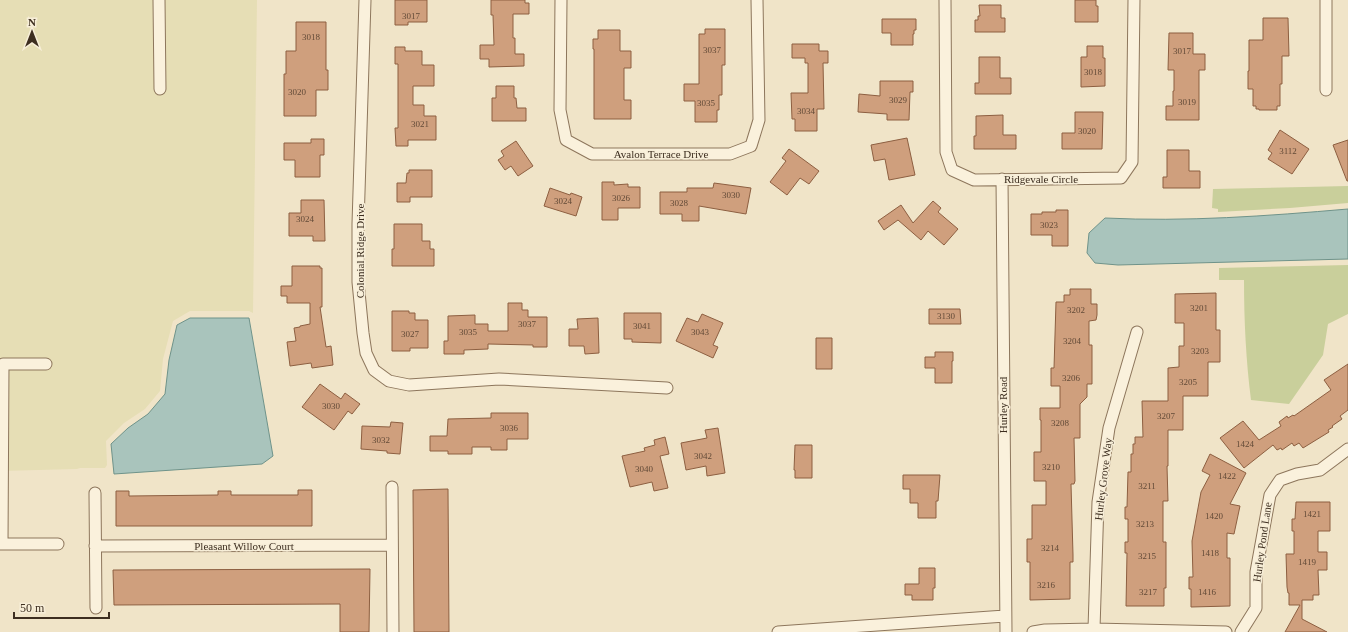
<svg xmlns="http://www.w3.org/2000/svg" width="1348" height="632" font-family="Georgia,serif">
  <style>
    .farmland { fill: #e6deb5 }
    .green { fill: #c9cf9b }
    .water { fill: #a9c4bc; stroke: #6f938a }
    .building { fill: #cf9f7d; stroke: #8d5f41 }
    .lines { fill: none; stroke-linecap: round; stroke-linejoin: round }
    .street-casing { stroke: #8d765c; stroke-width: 13 }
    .street { stroke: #faf1dc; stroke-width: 11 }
    .labels { text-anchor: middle; stroke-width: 3; stroke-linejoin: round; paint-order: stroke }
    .number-label { font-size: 9px; fill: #624a37 }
    .street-label { font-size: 11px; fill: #3d2e20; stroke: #f7eed8 }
  </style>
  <rect width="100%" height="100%" fill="#f0e4c8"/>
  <path class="farmland" d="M0 0H257L253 313 249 311H190L173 321 163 359 160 391 145 409 124 423 106 441 107 465 105 468H80L77 469 0 471Z"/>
  <path class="green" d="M1348 186V203L1290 208 1218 212V209L1212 208 1213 189Z
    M1348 265V314L1328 324 1323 355 1289 404 1251 400C1246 360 1244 321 1244 280H1219V268Z"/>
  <path class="water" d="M1348 209V259L1118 265 1095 263 1087 253 1089 233 1105 218C1186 222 1267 216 1348 209Z
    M190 318H249L273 456 262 464 114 474 111 444 128 428 148 414 165 394 169 360 177 325Z"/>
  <path class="building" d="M395 0H427V22H408V25H395Z
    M491 0H525V3H529V14H513V38H515V54H524V66L489 67V59H480V45H494L493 15H491Z
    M1075 0H1096V6H1098V22H1075Z
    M979 5H1001V18H1005V32H975V20H978V16H980Z
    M1263 18H1288L1289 56H1282V84H1280V106H1277V110H1259V109H1256V106H1253V89H1248V71H1249V40H1263Z
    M882 19H916V30H914V34H913V45H891V33H882Z
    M296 22H326V70H328V90H316V116H284V74H286V51H296Z
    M705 29H725V65H722V95H719V110H717V122H695V101H684V84H699V34H705Z
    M598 30H620V51H631V68H624V100H631V119H594V49H593V39H598Z
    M1169 33H1193V54H1205V70H1199V120H1166V106H1173V91H1174V70H1168Z
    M792 44H819V51H828V63H823L824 109H817V131H795V119H792L791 93H808V63H805V58H792Z
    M1087 46H1103V58H1105V86L1081 87V57H1087Z
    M395 47H405V51H422V65H434V86H413V105H424V116H436V140H408V146H396L395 128H398V64H395Z
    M979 57H1000V78H1011V94H975V83H979Z
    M880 81H913V92H910L909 120H887V114L858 112 859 94 880 96Z
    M496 86H514V98H516L517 108H526V121H492V98H496Z
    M1075 112H1103L1102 149H1062V133H1075Z
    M1003 115V135H1016V149H974V136H976V116Z
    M1280 130 1309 149 1292 174 1268 159 1272 153 1268 150Z
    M907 138 915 175 889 180 885 159 874 161 871 145Z
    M311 139H324V155H320V177H295V160H284V143H311Z
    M1348 140V181H1347L1333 145Z
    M516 141 533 166 518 176 511 166 505 170 498 160 504 156 501 151Z
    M789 149 819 171 809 184 800 178 787 195 770 182 786 161 782 158Z
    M1167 150H1189V171H1200V188H1163V177H1167Z
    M409 170H432V197H410V202H397V183H406L407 173H409Z
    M602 182H614V185L628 184V187H640V208H618V220H602Z
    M714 183 751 188 746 214 699 206V221H682V214H660V192H687V188H713Z
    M550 188 570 195 571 193 582 197 576 216 544 206Z
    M301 200H324L325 241H313V236H289V213H301Z
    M933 201 941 208 938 212 958 229 944 245 928 231 921 240 898 220 884 230 878 221 901 205 913 223Z
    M1056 210H1068V246H1052V235H1031V214H1042V212H1056Z
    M394 224H422V241H430V249H434V266H392V249H394Z
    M292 266H320V268H322V307H320L326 347 331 346 333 365 312 368 311 363 290 366 287 342 296 341 294 328 300 327V326L310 324V303H287V296H281V286H292Z
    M1070 289H1091V304H1097V315L1096 320 1089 321V345H1092V384H1087V397L1080 404V438H1074L1075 481 1074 484H1071L1073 555V562H1070V599L1030 600V562H1027V539H1032V505H1046V481H1034V452H1041V420H1040V408H1060V386H1051V368H1054L1056 302H1064V295H1070Z
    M1216 293V330H1220V362H1208V396H1183V430H1168V466H1167L1168 501H1163V542H1166V588H1164V606H1126L1127 553H1125V542H1128V519H1125V507H1127L1128 472H1131V454H1133V444H1135V437H1143L1142 401H1168V368L1179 367V346H1184V323H1175V294Z
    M508 303H522V310H528V317H547V347H533V345L488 344V349L464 350V354H444V341H448V316L475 315V324H488V331H508Z
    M929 309H960L961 324H929Z
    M392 311H409V313H415V320H428V348H410V351H392Z
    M624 313H661V343L632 342V339H624Z
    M702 314 723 323 713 345 718 347 713 358 676 341 687 318 698 322Z
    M598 318 599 353 585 354 584 346H569V329H578L577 319Z
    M816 338H832V369H816Z
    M935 352H953V361H952V383H935V368H925V357H935Z
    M1348 364V410L1340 416 1342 419 1332 426 1333 427 1328 430 1329 432 1303 448 1299 443 1294 446 1292 443 1282 450 1281 448 1277 450 1273 445 1244 468 1220 438 1243 421 1259 440 1281 426 1279 422 1287 416 1288 418 1293 415 1294 416 1331 390 1324 380Z
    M320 384 341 399 345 393 360 404 352 414 348 411 334 430 302 407Z
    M491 413H528V439H507V450H491V447H472V454H448V451H430V436H447L448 419 491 418Z
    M391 422 403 423 400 454 387 453V451L361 449 362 426 390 427Z
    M718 428 725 473 707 476 706 466 686 470 681 443 707 438 705 430Z
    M665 437 669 454 660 456 668 488 654 491 652 482 630 487 622 456 645 451 644 448 655 445 654 440Z
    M795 445H812V478H795V470H794Z
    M1210 454 1246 473 1230 504 1240 506 1234 534 1227 533V558H1230V606L1191 607V589H1189V577H1193L1192 541 1201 492 1210 475 1202 471Z
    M903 475H940L938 501H936V518H918V503H910V489H903Z
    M448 489 449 632H414L413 490Z
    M298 490H312V526H116V491H129V496L218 495V491H231V495H298Z
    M1296 502H1330V531H1318V552H1327V570H1318L1319 595H1313V600H1302V619L1327 632H1285L1300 605H1289V593H1288L1287 587 1286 554H1294V531H1292V519H1295Z
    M919 568H935V588H933V600H912V595H905V584H919Z
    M370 569 369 632H340V604L114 605 113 570Z"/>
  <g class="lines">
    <defs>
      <path id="street" d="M159 0 160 89
        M365 0 358 224V282L363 333 366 353 374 370 389 381 409 385 499 379 667 388
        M561 0 560 110 566 140 592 154H730L751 146 759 120 757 0
        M945 0 946 152 952 170 974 180 1121 178 1132 162 1134 0
        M1326 0V90
        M1002 179 1006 632
        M392 487 393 632
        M95 493 96 608
        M0 544H58
        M2 544 3 364H46
        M95 546 392 545
        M1094 629 1098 502 1109 428 1137 332
        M778 632 1005 616
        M1033 632 1045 630 1094 629 1226 632
        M1241 632 1256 608V572L1270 495 1280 480 1297 474 1320 470 1348 449"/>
    </defs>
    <use href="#street" class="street-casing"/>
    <use href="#street" class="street"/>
  </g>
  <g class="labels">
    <g class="number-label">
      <text x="411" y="19">3017</text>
      <text x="311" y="40">3018</text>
      <text x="712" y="53">3037</text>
      <text x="1182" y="54">3017</text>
      <text x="1093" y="75">3018</text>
      <text x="297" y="95">3020</text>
      <text x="898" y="103">3029</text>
      <text x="1187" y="105">3019</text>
      <text x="706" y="106">3035</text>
      <text x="806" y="114">3034</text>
      <text x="420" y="127">3021</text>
      <text x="1087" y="134">3020</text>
      <text x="1288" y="154">3112</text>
      <text x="731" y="198">3030</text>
      <text x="621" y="201">3026</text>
      <text x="563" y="204">3024</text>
      <text x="679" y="206">3028</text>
      <text x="305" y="222">3024</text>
      <text x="1049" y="228">3023</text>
      <text x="1199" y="311">3201</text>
      <text x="1076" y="313">3202</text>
      <text x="946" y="319">3130</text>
      <text x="527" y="327">3037</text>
      <text x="642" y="329">3041</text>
      <text x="468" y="335">3035</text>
      <text x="700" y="335">3043</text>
      <text x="410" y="337">3027</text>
      <text x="1072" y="344">3204</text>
      <text x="1200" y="354">3203</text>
      <text x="1071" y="381">3206</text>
      <text x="1188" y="385">3205</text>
      <text x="331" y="409">3030</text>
      <text x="1166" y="419">3207</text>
      <text x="1060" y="426">3208</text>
      <text x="509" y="431">3036</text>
      <text x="381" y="443">3032</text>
      <text x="1245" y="447">1424</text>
      <text x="703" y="459">3042</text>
      <text x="1051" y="470">3210</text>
      <text x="644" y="472">3040</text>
      <text x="1227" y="479">1422</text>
      <text x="1147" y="489">3211</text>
      <text x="1312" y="517">1421</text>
      <text x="1214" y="519">1420</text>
      <text x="1145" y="527">3213</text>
      <text x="1050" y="551">3214</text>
      <text x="1210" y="556">1418</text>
      <text x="1147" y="559">3215</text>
      <text x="1307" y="565">1419</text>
      <text x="1046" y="588">3216</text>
      <text x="1148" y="595">3217</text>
      <text x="1207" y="595">1416</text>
    </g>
    <g class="street-label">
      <text x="661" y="158">Avalon Terrace Drive</text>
      <text x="1041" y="183">Ridgevale Circle</text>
      <text transform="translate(360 251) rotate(-90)" y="4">Colonial Ridge Drive</text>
      <text transform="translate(1003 405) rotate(-90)" y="4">Hurley Road</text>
      <text transform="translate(1103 479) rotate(-83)" y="4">Hurley Grove Way</text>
      <text transform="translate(1262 542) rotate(-82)" y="4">Hurley Pond Lane</text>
      <text x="244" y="550">Pleasant Willow Court</text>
    </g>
  </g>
  <g transform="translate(32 32)" stroke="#f7eed8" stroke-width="3" paint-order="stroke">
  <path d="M0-3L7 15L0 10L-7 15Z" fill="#3d2e20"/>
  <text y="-6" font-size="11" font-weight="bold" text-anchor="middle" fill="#3d2e20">N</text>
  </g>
  <path d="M14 612v6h95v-6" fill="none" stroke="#3d2e20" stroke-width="2"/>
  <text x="20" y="612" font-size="12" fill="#3d2e20" stroke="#f7eed8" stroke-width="3" paint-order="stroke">50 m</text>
</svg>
